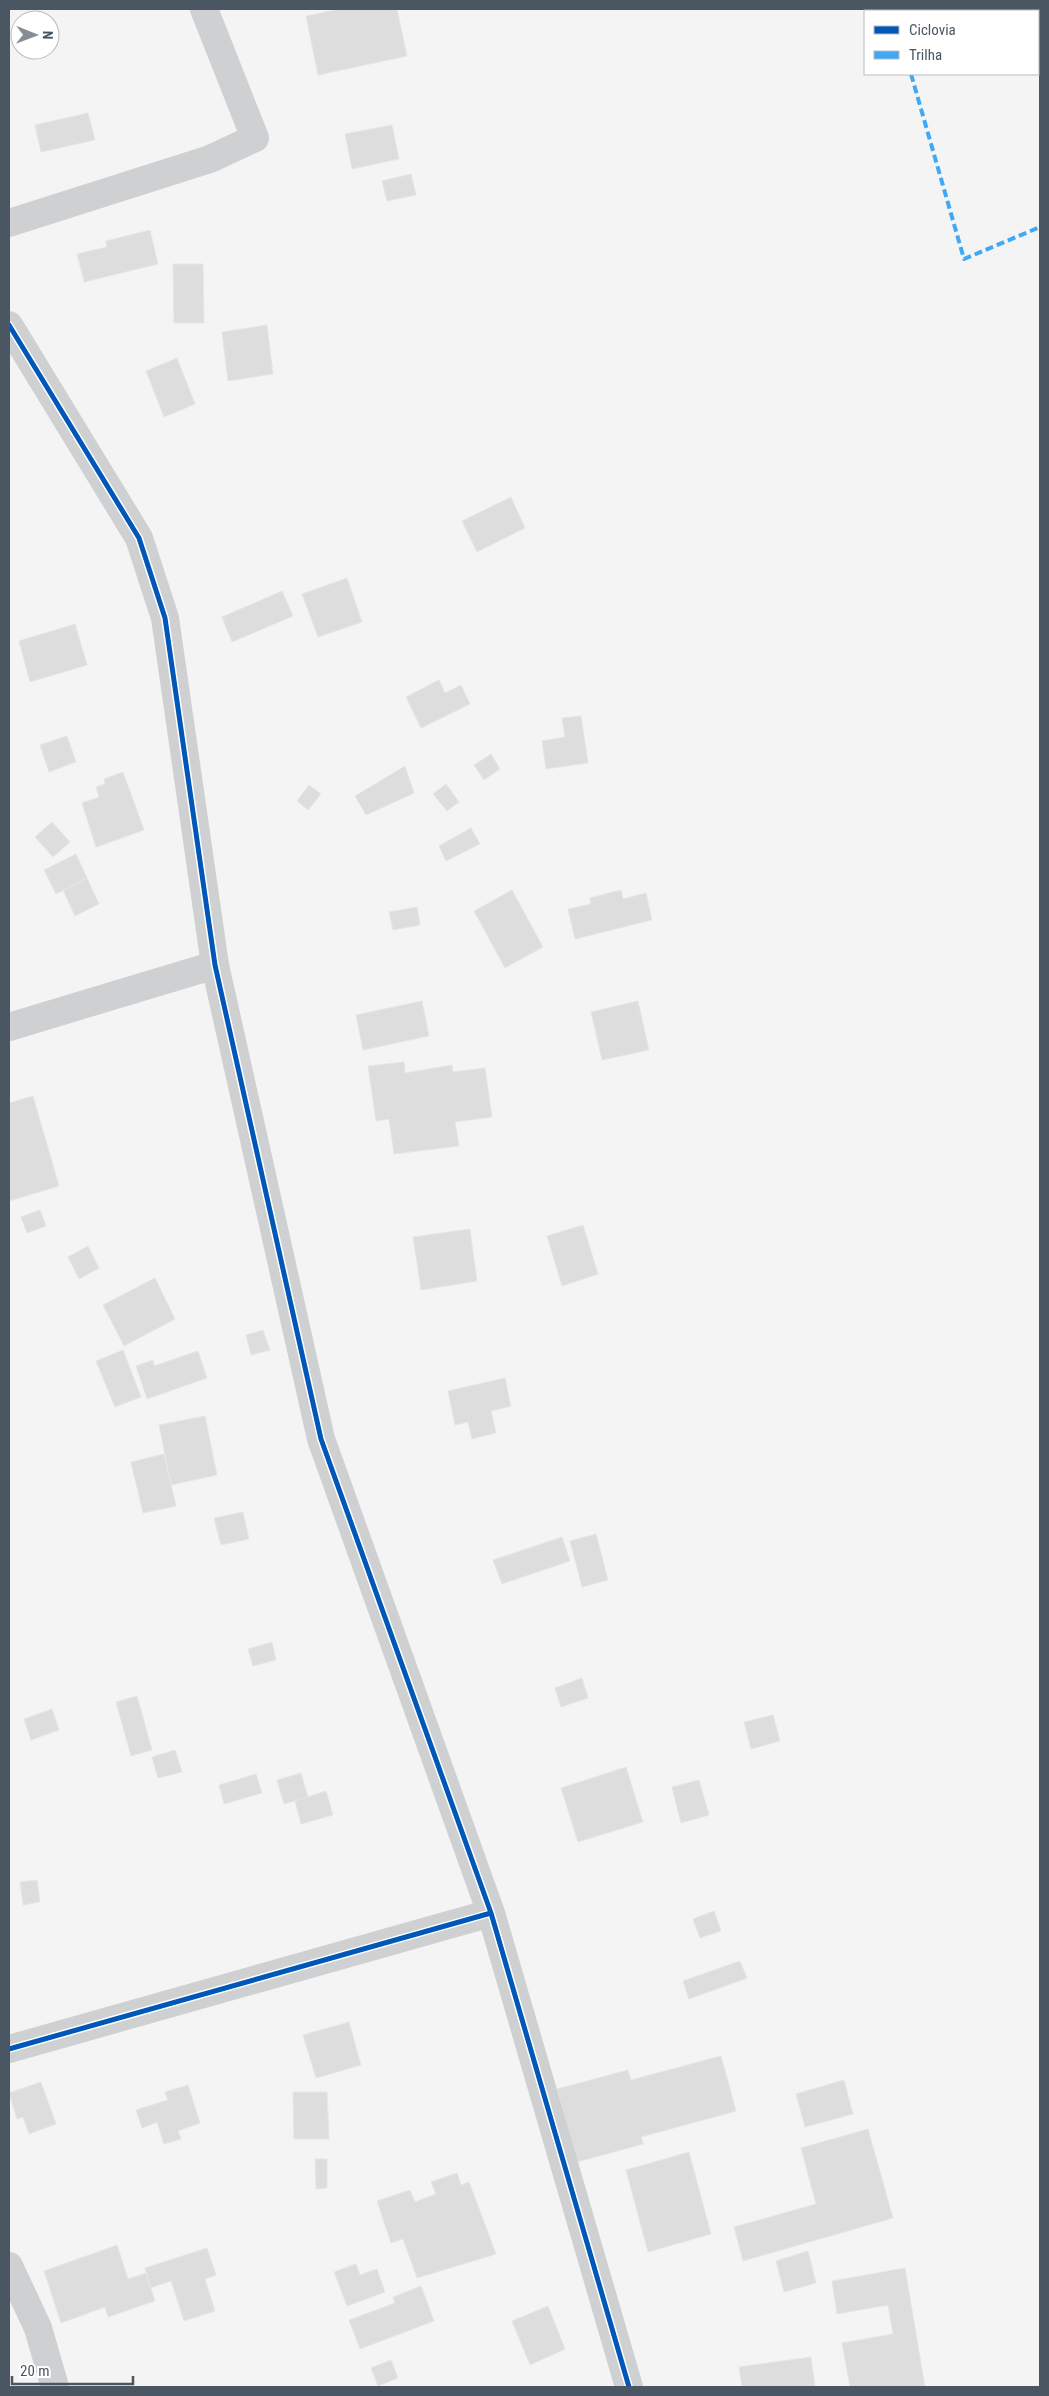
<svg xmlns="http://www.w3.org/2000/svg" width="1049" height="2396" font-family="'Roboto Condensed',sans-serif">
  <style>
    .building { fill: #ddddde; stroke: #e5e6e7 }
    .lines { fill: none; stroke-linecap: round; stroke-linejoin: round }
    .minor { stroke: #ced0d2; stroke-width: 28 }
    .quiet { stroke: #3fa9f5; stroke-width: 4; stroke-dasharray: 8 4; stroke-linecap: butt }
    .cycleway-casing { stroke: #fff; stroke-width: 8 }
    .cycleway { stroke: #0057b8; stroke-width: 5 }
  </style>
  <rect width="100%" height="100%" fill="#f4f4f4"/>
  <path class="building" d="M340 9H397L407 56 318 75 306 16Z
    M88 113 95 140 41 152 35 125Z
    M392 125 399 159 352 169 345 134Z
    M411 174 416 195 387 201 382 181Z
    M150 230 158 264 84 282 77 254 107 247 106 241Z
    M173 264H203L204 323H174Z
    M267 325 273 374 228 381 222 332Z
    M177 358 195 404 164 417 146 371Z
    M511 497 525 528 477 552 462 521Z
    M347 578 362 622 318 637 302 594Z
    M282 591 293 616 232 642 222 617Z
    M75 624 87 665 30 682 19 641Z
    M439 680 445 693 461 685 470 704 421 728 406 697Z
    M581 716 588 763 546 769 542 741 565 737 562 718Z
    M67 736 76 762 49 772 40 745Z
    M491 754 500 769 484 780 474 765Z
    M405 766 414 793 366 815 355 796Z
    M123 772 144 830 96 847 82 803 99 797 96 787 105 784 104 779Z
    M446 784 459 802 447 811 433 794Z
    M309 785 321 794 308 810 297 801Z
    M52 822 70 842 53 857 35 837Z
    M471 828 480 844 446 861 439 846Z
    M76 854 87 878 56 894 44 870Z
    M87 878 99 904 75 916 63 890Z
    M512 890 543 947 505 968 474 911Z
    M621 890 623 899 646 893 652 920 575 939 568 909 591 904 590 898Z
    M417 907 420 925 393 930 389 912Z
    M422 1001 429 1036 363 1050 356 1015Z
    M638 1001 649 1050 602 1060 591 1012Z
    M404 1062 405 1073 452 1065 453 1072 485 1068 492 1117 455 1122 459 1146 394 1154 389 1119 376 1121 368 1066Z
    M33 1096 59 1186 9 1201V1103Z
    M40 1210 46 1226 27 1233 21 1217Z
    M583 1225 598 1274 562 1286 547 1236Z
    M470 1229 477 1281 421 1290 413 1237Z
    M88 1246 99 1268 79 1279 68 1257Z
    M155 1278 175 1319 124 1346 103 1305Z
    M263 1330 270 1350 251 1355 246 1335Z
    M123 1350 141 1397 115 1407 96 1361Z
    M198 1351 207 1378 147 1399 136 1366 153 1360 154 1366Z
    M505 1378 511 1406 491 1411 496 1433 472 1439 468 1422 455 1425 448 1391Z
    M205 1416 217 1475 171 1485 159 1425Z
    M164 1454 176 1506 143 1513 131 1462Z
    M243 1512 249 1539 221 1545 214 1518Z
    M596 1534 608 1580 582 1587 570 1541Z
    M562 1537 570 1561 502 1584 493 1560Z
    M272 1642 276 1660 253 1666 248 1649Z
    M582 1678 588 1698 561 1707 555 1688Z
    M137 1696 152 1750 131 1756 116 1702Z
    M52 1709 59 1730 31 1740 24 1719Z
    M773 1715 780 1741 751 1749 744 1722Z
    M175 1750 182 1772 158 1778 152 1757Z
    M626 1767 643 1822 578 1842 561 1788Z
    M301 1773 308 1797 284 1804 277 1780Z
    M256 1774 262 1793 224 1804 219 1785Z
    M699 1780 709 1815 681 1823 672 1787Z
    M326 1791 333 1815 301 1824 295 1801Z
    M37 1880 40 1902 23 1905 20 1882Z
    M714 1911 721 1931 700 1938 693 1919Z
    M740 1961 747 1978 689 1999 683 1981Z
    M349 2022 361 2065 316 2078 303 2035Z
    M721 2056 736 2111 641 2137 643 2144 577 2162 557 2089 628 2070 631 2080Z
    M844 2080 853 2114 805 2127 796 2094Z
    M41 2082 56 2124 29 2134 23 2117 17 2119 9 2093Z
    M188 2085 200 2123 178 2131 181 2139 164 2144 157 2122 142 2128 136 2110 168 2100 165 2092Z
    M293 2092H327L329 2139H294Z
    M868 2129 893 2218 743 2261 734 2227 816 2204 801 2148Z
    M689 2152 711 2234 648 2252 626 2170Z
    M315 2159H327V2188L316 2189Z
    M457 2173 461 2185 469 2182 496 2254 417 2278 403 2239 391 2243 377 2201 410 2190 415 2202 436 2194 431 2182Z
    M117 2245 128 2279 146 2273 155 2301 108 2317 105 2307 61 2323 44 2271Z
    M207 2248 216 2275 205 2279 215 2311 184 2321 171 2281 150 2288 145 2268Z
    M808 2251 816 2283 784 2292 776 2261Z
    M356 2264 360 2275 377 2269 385 2292 347 2306 334 2272Z
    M905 2268 925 2387H850L842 2343 893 2334 888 2305 837 2314 832 2281Z
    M421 2286 434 2321 360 2349 349 2320 395 2303 393 2297Z
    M548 2306 565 2349 530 2365 512 2321Z
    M811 2357 815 2387H742L739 2367Z
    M391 2360 398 2378 378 2386 371 2368Z"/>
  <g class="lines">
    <path class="minor" d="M9 223 210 159 255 138 204 9
      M9 325 139 538 165 618 215 965 321 1439 491 1913 629 2387
      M9 1027 215 965
      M9 2049 491 1913
      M9 2266 38 2328 55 2387"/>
    <path class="quiet" d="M893 9 894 11
      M911 74 964 259 1040 227"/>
    <defs>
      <path id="cycleway" d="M9 325 139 538 165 618 215 965 321 1439 491 1913 629 2387
        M9 2049 491 1913"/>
    </defs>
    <use href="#cycleway" class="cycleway-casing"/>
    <use href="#cycleway" class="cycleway"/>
  </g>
  <rect width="1049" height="2396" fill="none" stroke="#4a5661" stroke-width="20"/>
  <rect x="864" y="10" width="175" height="65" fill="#ffffff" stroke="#b7bbc0"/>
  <rect x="874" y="26" width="25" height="8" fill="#0057b8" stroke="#b7bbc0"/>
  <text x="909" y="35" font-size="15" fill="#4a5661">Ciclovia</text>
  <rect x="874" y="51" width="25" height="8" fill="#3fa9f5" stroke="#b7bbc0"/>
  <text x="909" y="60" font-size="15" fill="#4a5661">Trilha</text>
  <g transform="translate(35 35) rotate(91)"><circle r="24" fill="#ffffff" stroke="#b7bbc0"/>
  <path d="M0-4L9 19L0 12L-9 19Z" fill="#868d94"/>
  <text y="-8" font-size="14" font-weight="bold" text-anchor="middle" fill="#4a5661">N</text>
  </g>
  <path d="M12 2376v8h121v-8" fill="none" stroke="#4a5661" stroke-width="2.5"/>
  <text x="20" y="2376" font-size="15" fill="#4a5661" stroke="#ffffff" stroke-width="4" paint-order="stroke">20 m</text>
</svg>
